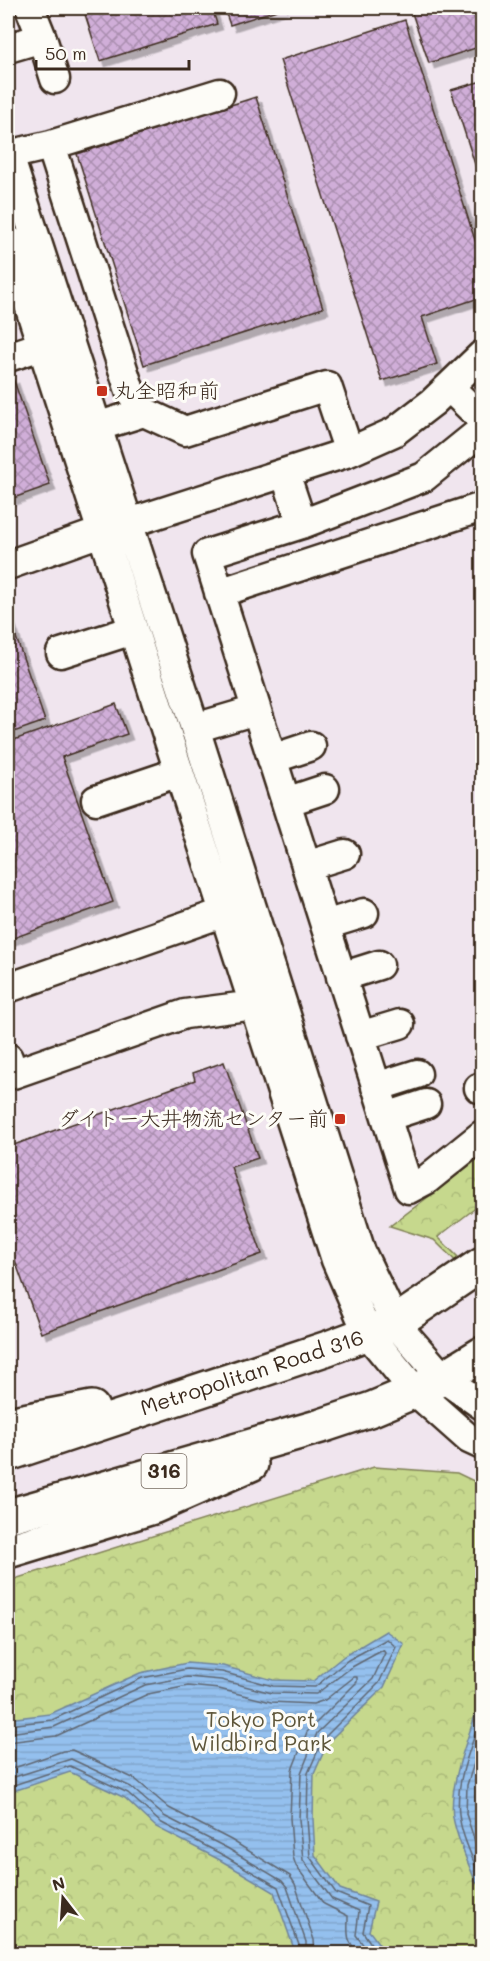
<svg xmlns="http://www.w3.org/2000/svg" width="490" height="1961" font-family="Mali,'Klee One',sans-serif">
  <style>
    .park { fill: url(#park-crowns); stroke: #808156; stroke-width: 1.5 }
    .water { fill: url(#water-rules); stroke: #70849b; stroke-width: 1.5 }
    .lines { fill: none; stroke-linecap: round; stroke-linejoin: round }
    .shore { stroke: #5f6671; stroke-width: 1.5 }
    .building { fill: url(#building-cross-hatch); stroke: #3b2a1e; stroke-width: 1.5; filter: url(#shadow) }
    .minor-casing { stroke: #3b2a1e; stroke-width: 33 }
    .major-casing { stroke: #3b2a1e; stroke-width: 38 }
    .minor { stroke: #fdfcf7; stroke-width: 28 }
    .major { stroke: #fdfcf7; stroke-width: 33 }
    .poi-dot { fill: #c8321e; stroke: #fdfcf7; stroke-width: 2 }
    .labels { text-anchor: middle; stroke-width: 6; stroke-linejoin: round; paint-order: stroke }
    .shield { fill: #fdfcf7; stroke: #75695f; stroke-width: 1.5 }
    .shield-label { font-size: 20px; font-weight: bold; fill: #3b2a1e }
    .poi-label { font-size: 21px; fill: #3b2a1e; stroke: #fdfcf7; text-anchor: start }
    .street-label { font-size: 21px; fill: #3b2a1e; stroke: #fdfcf7 }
    .park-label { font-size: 21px; fill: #5e563a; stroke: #fdfcf7 }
  </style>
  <defs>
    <pattern id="park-crowns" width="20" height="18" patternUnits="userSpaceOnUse" patternTransform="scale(1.5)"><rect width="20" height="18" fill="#c6d88d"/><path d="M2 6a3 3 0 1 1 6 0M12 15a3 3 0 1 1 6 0" fill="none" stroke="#abba79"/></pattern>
    <pattern id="water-rules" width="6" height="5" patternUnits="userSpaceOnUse" patternTransform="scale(1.5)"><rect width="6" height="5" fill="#94c0ee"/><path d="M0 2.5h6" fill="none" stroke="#80a5cc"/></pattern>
    <pattern id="building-cross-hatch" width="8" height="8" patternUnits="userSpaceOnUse" patternTransform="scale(1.5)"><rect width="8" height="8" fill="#d0aed8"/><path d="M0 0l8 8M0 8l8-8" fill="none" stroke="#aa8eaf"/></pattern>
    <filter id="shadow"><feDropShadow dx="5.5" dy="5.5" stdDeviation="0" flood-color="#0004"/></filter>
  </defs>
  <rect width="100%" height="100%" fill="#f0e5ee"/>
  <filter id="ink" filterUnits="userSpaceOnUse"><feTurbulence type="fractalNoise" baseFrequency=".0167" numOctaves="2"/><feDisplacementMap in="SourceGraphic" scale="12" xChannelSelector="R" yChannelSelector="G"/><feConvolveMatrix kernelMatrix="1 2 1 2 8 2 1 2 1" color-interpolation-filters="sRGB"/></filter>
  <g filter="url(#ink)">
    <path class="park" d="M482 1156V1203L438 1237 482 1281V1287L434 1240 390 1226Z
      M374 1467 457 1473 482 1485V1953L8 1954V1581Z"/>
    <path class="water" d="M386 1631 404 1644 384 1687 328 1742 314 1774 313 1819 315 1855 340 1889 376 1902 369 1931C375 1937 382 1951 387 1953H293V1946L274 1892 220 1860 156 1827 125 1798 70 1772 8 1793V1719L50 1714 140 1673 187 1663 223 1666 273 1680 313 1681 344 1656Z
      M482 1695V1879L476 1883C468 1862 457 1840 453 1817 448 1783 472 1728 482 1695Z"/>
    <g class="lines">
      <path class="shore" d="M482 1714C472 1746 455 1780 459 1814 461 1834 471 1854 478 1872L482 1874
        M8 1725 52 1720 142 1678 187 1669 222 1672 273 1686 315 1687 348 1660 387 1639 396 1647 379 1683 323 1739 308 1773 307 1819 310 1857 336 1893 368 1906 363 1932 378 1954
        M8 1733 54 1727 145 1685 187 1677 221 1680 272 1693 316 1694 352 1667 383 1650 385 1653 373 1679 317 1733 301 1773 299 1819 303 1860 332 1899 359 1911 356 1935 370 1954
        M482 1739 467 1785 466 1814 482 1863
        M8 1742 56 1736 148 1694 188 1686 219 1689 271 1702 313 1704 325 1700 354 1677H357V1682L307 1732 292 1770 290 1818 293 1857 296 1866 324 1904 348 1916C348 1935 345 1939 359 1954
        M482 1768C473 1795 475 1811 482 1837
        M8 1770 63 1751 72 1750 135 1779 169 1808 231 1840 290 1876 295 1884 314 1940 315 1954
        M8 1779 71 1759 131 1787 164 1816 227 1848 282 1881 287 1887 306 1942V1954
        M8 1787 70 1766 128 1793 160 1822 223 1855 278 1887 299 1945V1954"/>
    </g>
    <path class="building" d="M83 8H212L217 24 100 61Z
      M224 8H283L230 25Z
      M430 8H482V46L429 63 412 13Z
      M405 20 482 262V297L422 317 437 364 382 381 280 60Z
      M482 81V186L451 90Z
      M256 97 323 308 144 365 77 154Z
      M13 378 50 485 8 500V380Z
      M8 614 45 721 8 734Z
      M116 704 127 734 62 757 113 902 8 940V742Z
      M224 1062 258 1158 231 1167 262 1254 41 1333 8 1241V1147L195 1080 193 1073Z"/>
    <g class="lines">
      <defs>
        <path id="minor" d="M30 8 42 38
          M8 48 42 38 55 79
          M51 145 220 93
          M8 153 195 728 361 1252 395 1323 443 1378 482 1405
          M8 155 51 145 130 391 144 412
          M8 240 336 1260 368 1334 415 1391 469 1439 482 1445
          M8 357 41 346
          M449 387 482 419
          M96 427 144 412 185 431 327 386 349 452
          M482 430 424 477 302 524 207 554 409 1189 426 1180 482 1135
          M285 473 302 524
          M8 565 101 532 349 452 394 432 433 402 482 355
          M219 593 482 507
          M61 653 133 630
          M195 728 256 710
          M272 759 311 746
          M96 800 179 772
          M286 802 325 789
          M306 866 345 854
          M325 925 364 913
          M341 977 379 965
          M8 988 225 912
          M360 1036 400 1024
          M8 1058 13 1074 185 1014 255 1005
          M376 1087 417 1074
          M479 1088 482 1087
          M386 1117 426 1104"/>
        <path id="major" d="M8 1424 92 1408
          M8 1454 328 1348 395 1323 482 1264
          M8 1516 321 1426 372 1409 415 1391 443 1378 482 1354
          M8 1551 153 1507 251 1464"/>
      </defs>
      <use href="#minor" class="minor-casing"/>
      <use href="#major" class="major-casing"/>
      <use href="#minor" class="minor"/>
      <use href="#major" class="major"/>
    </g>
  </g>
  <g class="poi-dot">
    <rect x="96" y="385" width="12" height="12" rx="3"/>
    <rect x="334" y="1113" width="12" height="12" rx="3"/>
  </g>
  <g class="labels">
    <rect class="shield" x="141.5" y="1454" width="45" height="34" rx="4.5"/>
    <g class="shield-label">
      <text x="164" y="1478">316</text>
    </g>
    <g class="poi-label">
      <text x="114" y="398">丸全昭和前</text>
      <text x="328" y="1126" text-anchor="end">ダイトー大井物流センター前</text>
    </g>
    <g class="street-label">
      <text transform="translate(252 1373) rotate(-18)" y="7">Metropolitan Road 316</text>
    </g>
    <g class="park-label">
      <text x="261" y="1727">Tokyo Port<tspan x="261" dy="24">Wildbird Park</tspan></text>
    </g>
  </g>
  <rect width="490" height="1961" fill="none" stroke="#fdfcf7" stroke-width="30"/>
  <rect x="15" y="15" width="460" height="1931" fill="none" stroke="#3b2a1e" stroke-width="2" filter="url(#ink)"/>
  <g transform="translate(63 1898) rotate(343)" stroke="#fdfcf7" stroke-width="4.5" paint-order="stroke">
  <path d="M0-4.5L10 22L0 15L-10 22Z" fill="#3b2a1e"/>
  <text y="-9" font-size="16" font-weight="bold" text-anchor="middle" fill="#3b2a1e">N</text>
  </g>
  <path d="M36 60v9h153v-9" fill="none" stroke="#3b2a1e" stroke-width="3"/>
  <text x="45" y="60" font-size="18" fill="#3b2a1e" stroke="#fdfcf7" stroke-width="4.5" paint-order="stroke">50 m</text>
</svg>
